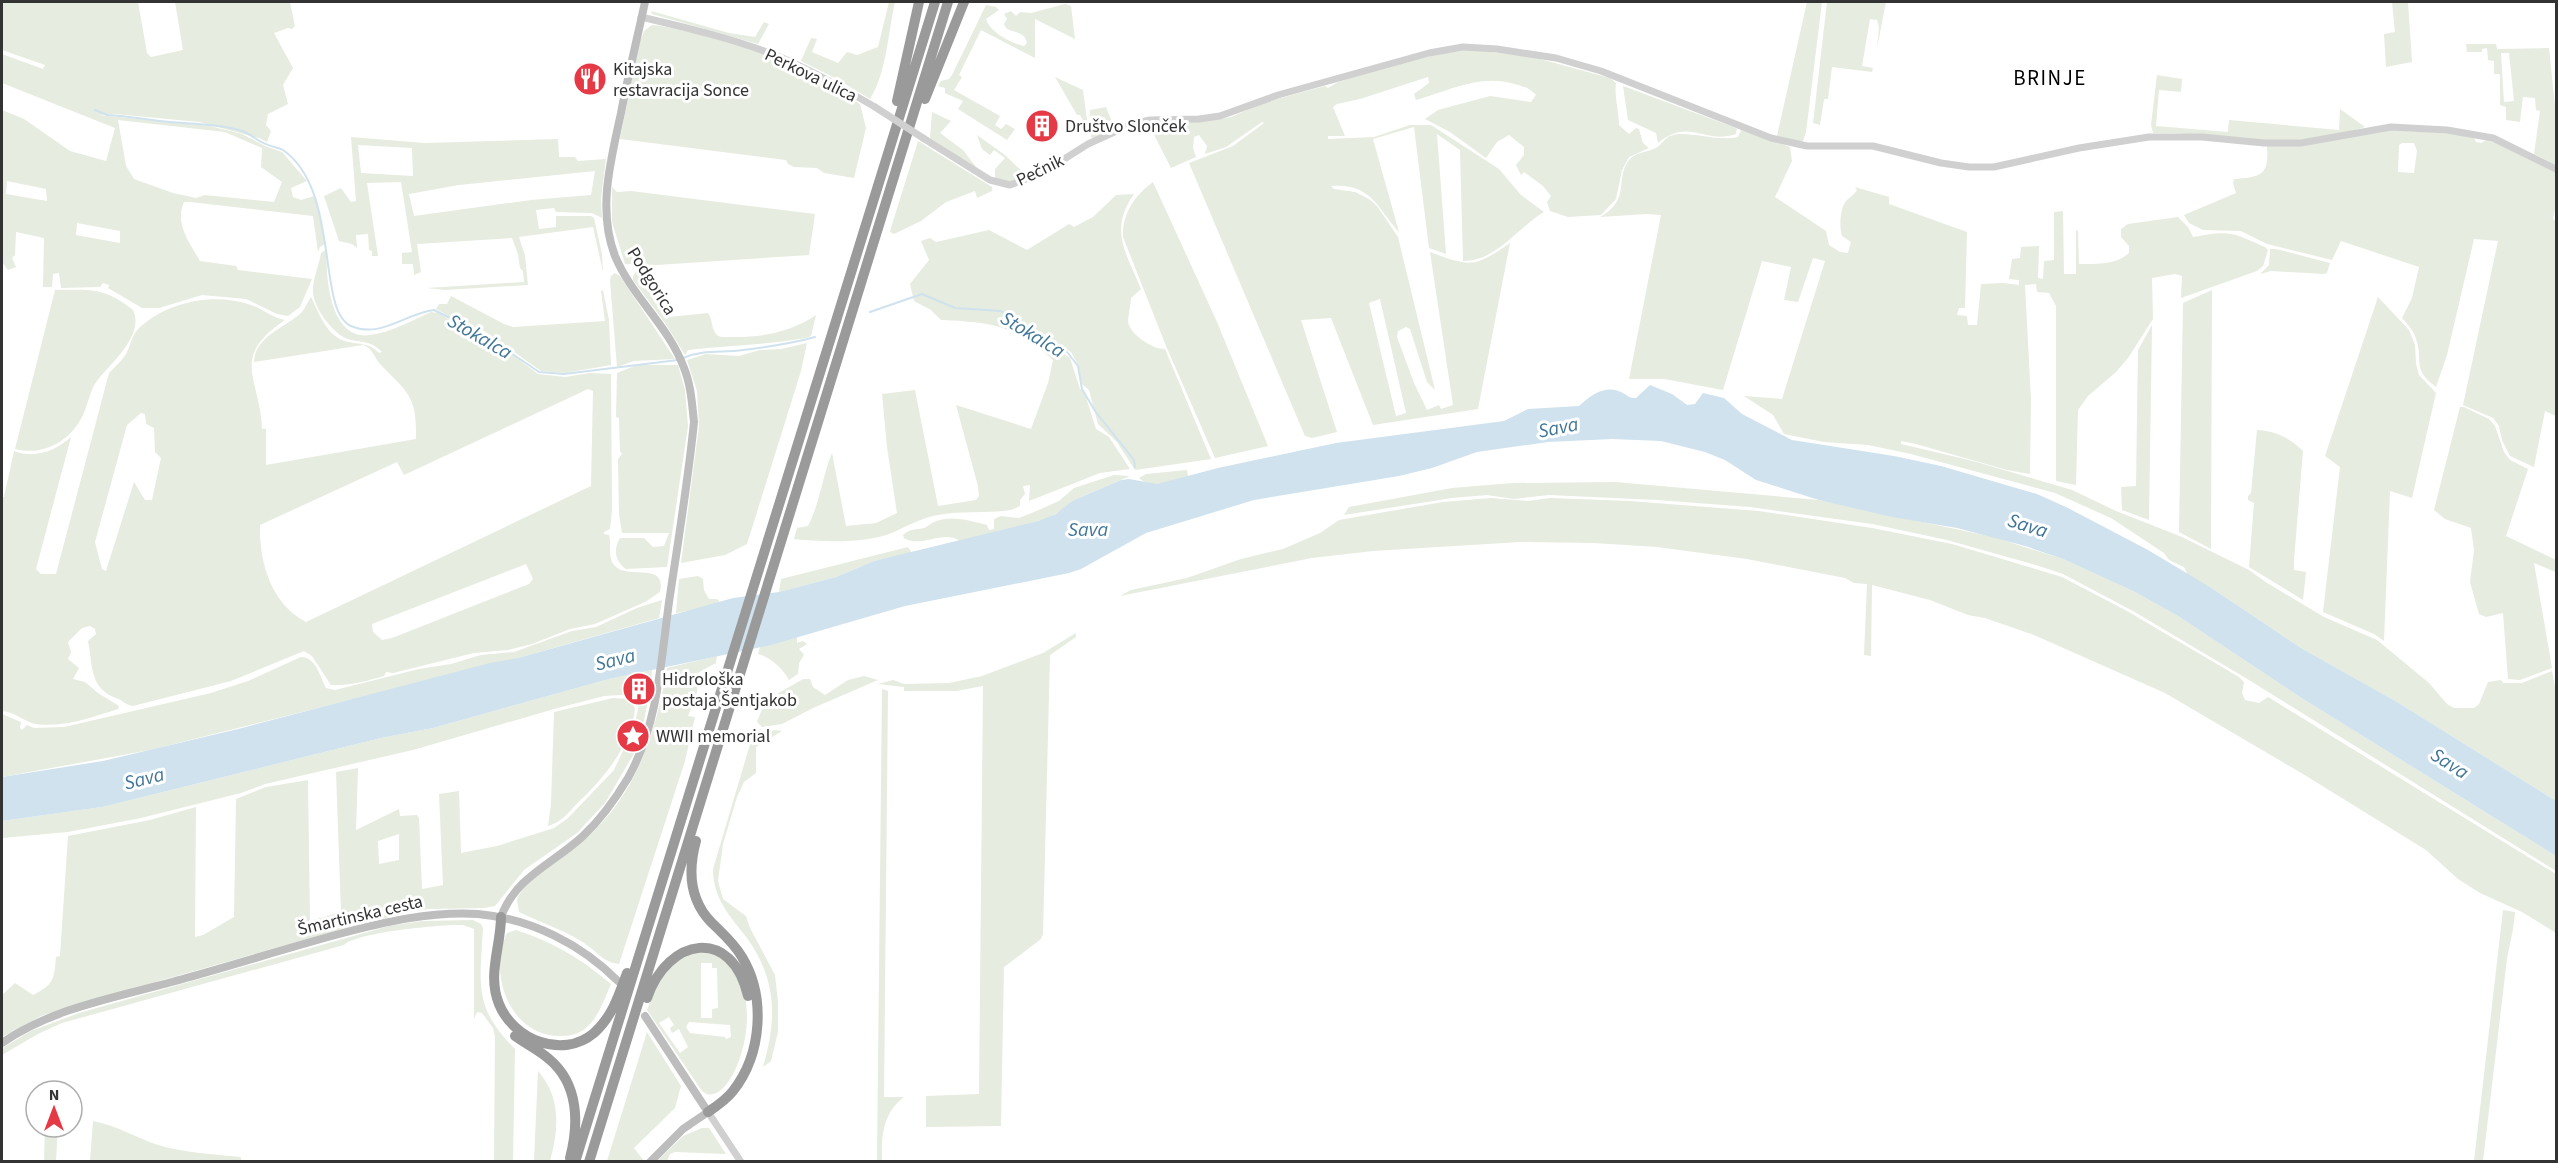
<svg xmlns="http://www.w3.org/2000/svg" width="2558" height="1163" font-family="'Source Sans 3',sans-serif">
  <style>
    .green { fill: #e6ecdf; fill-rule: evenodd }
    .water { fill: #cfe2ee }
    .lines { fill: none; stroke-linecap: round; stroke-linejoin: round }
    .stream { stroke: #cfe2ee; stroke-width: 2 }
    .tertiary { stroke: #d0d0d0; stroke-width: 7 }
    .secondary { stroke: #bdbdbd; stroke-width: 8 }
    .motorway { stroke: #9a9a9a; stroke-width: 10 }
    .tertiary-bridge { stroke: #d0d0d0; stroke-width: 7 }
    .labels { text-anchor: middle; stroke-width: 6; stroke-linejoin: round; paint-order: stroke }
    .poi-label { font-size: 18px; fill: #333; stroke: #fff; text-anchor: start }
    .street-label { font-size: 18px; fill: #333; stroke: #fff }
    .water-label { font-size: 20px; font-style: italic; fill: #3f7597; stroke: #fff }
    .quarter-label { font-size: 21px; letter-spacing: 1.5px; fill: #000; stroke: #fff }
  </style>
  <rect width="100%" height="100%" fill="#fff"/>
  <path class="green" d="M2 2H138L147 53 151 57 183 50 175 2H290L295 26 292 29 288 28 274 33 293 68 283 85 288 104 268 114 266 125 271 131 267 142 259 138 199 122 115 114 98 115 210 126 242 134 265 146 282 152 307 181 291 188 293 197 301 200 314 196 320 214 325 244 320 247 318 252 313 216 190 202H184C174 224 190 243 200 261L236 266 238 270 312 279 300 307 288 316 277 314 246 299 202 295 159 308H142L108 288 109 285 103 283 100 287 61 288 59 273 53 274 52 287H43L44 238 16 232 15 255 12 258 16 267 8 270 2 262V110L24 119 70 151 106 161 115 128 2 83V54L43 69 45 65 2 50ZM118 120 225 132 262 148 261 167 282 182 274 202 205 195 196 198 173 193 134 179 126 166ZM7 181 46 189 47 201 6 194ZM77 223 120 231V243L76 235Z
    M889 2H895C888 32 887 72 870 99L837 79 801 61 811 38 817 39 812 52 838 63 847 52 857 55 878 47Z
    M1807 2H1822L1806 132 1803 141 1799 142 1777 136Z
    M1827 2H1886L1877 48 1879 27 1877 20 1870 19 1862 66 1873 68 1872 72 1832 67 1828 99H1824L1820 125 1813 123Z
    M2392 2H2408L2412 62 2386 67 2384 34 2395 32Z
    M1065 4 1071 6 1075 39 1035 19V58L981 30 959 75 962 77 954 90 1000 116 995 125 1001 129 1006 124 1015 129 1007 140 958 109 963 101 945 93V88L938 86 941 81 949 79 952 75 986 5 996 7 999 10 986 19C990 32 1010 43 1024 46L1027 43C1024 30 1014 34 1006 28L1004 24 1007 19 1004 14 1011 11 1016 16 1020 12 1031 13Z
    M651 11 729 33 755 37 764 22 769 24 758 44 652 14Z
    M652 25C666 26 680 30 693 33 753 47 809 70 860 104L866 128 854 178 824 173 817 168 794 167 788 164 786 160 620 139 639 44 644 31Z
    M2466 44H2496L2497 49 2549 48 2556 116V165L2534 154 2540 111 2536 110 2535 98 2523 97 2520 122 2506 120V107L2500 105V74H2494V61L2488 60 2487 48 2482 49V52H2467ZM2501 53H2509L2514 101 2504 102Z
    M1470 50 1529 56 1610 78 1616 83C1614 97 1619 110 1619 125L1629 134 1636 128 1639 129 1643 143 1649 148 1629 157 1622 170 1616 199 1601 215 1568 217 1550 211 1547 202 1551 196 1543 186 1524 172 1521 175 1516 165 1524 155V147L1509 135 1497 142 1486 158 1450 132 1425 119 1438 110 1490 96 1531 102 1536 95C1528 87 1522 86 1511 83 1476 75 1449 91 1416 100L1414 94 1429 83 1428 77 1360 99 1337 104 1333 107 1345 136H1328V139L1374 137 1410 125H1431L1499 169 1521 195 1544 212C1517 228 1497 261 1463 261L1460 150 1437 134 1446 254 1429 248 1414 127 1373 139 1399 232C1377 208 1372 183 1331 186L1334 189 1355 192 1369 199 1377 206 1398 237 1435 390 1427 382 1410 329 1406 327 1398 331 1397 337 1414 383 1427 410 1439 405 1441 409 1453 405 1430 252C1471 267 1474 268 1510 243L1478 409 1373 425 1331 318 1301 320 1337 432 1312 438 1305 436 1189 163 1233 146 1264 123 1262 122 1226 147 1205 154 1207 146 1199 135 1194 137 1193 148 1196 157 1171 168 1148 123 1214 120 1231 117 1266 102 1325 86 1328 88 1338 82C1381 69 1425 54 1470 50ZM1380 299 1406 413 1396 416 1369 303Z
    M2157 75 2182 79 2181 92 2159 90 2156 126 2228 132 2229 120 2339 130 2340 109 2365 127C2339 135 2310 142 2283 141 2239 140 2197 132 2153 133L2151 125Z
    M1055 77 1083 90 1088 128 1080 115H1077Z
    M1623 86 1733 127 1737 129 1736 134C1705 145 1689 117 1658 143L1656 133 1628 120Z
    M1106 107 1114 127 1094 138 1091 137 1090 110Z
    M932 112 951 121 940 133 963 150 980 172 930 138Z
    M1741 130 1790 147 1792 161 1775 197 1826 231 1829 245 1840 252 1848 253 1851 242 1842 236C1839 226 1840 209 1846 201 1850 197 1854 195 1857 190L1855 187 1889 197V204L1967 232 1965 308H1959L1957 315 1967 316 1968 325H1977L1981 284 2003 283 2019 285V280L2009 279 2012 259 2020 258 2021 247 2039 246 2038 278 2043 279 2044 261 2054 260V212L2063 211 2064 274H2076V230L2078 231 2079 264C2095 264 2117 265 2129 253V246L2121 237V229L2128 224 2178 217 2188 227 2193 237C2229 230 2232 232 2265 247L2268 250 2263 266 2257 271 2181 298 2182 276 2175 274 2152 278 2153 319 2128 358 2116 372 2088 396 2078 410 2076 485 2056 481V306L2049 293 2037 292 2036 284 2025 285 2031 399 2030 474 2007 470 1916 444 1901 441V444L1973 461 2072 490 2116 511 2182 537 2249 570 2267 583 2324 617 2377 640 2429 683 2447 704 2454 708H2474L2479 704 2488 682 2501 680 2503 683H2522L2552 671 2556 693V801L2397 702 2301 648 2210 587 2188 575 2184 567 2169 560 2164 553 2111 518 2055 493 1911 454 1868 445 1824 442 1784 434 1773 415 1744 396 1782 399 1825 261 1813 258 1798 302 1784 300 1791 267 1762 261 1723 390 1664 379H1629L1661 215 1646 214 1600 217C1632 200 1614 176 1630 159 1636 152 1648 152 1656 148 1661 145 1665 138 1670 136 1684 129 1718 142 1738 137Z
    M2391 130 2457 134 2474 138 2476 142 2481 143 2487 140 2505 146 2556 173V205L2553 218 2556 223V416L2545 411 2534 467 2510 456 2502 440 2499 426 2493 418 2463 405 2498 241 2474 239 2447 355 2436 387C2411 368 2424 362 2416 339 2414 331 2408 325 2402 318L2412 298 2419 267 2341 241 2332 260 2267 244 2241 231 2203 230 2189 223 2184 215 2236 193 2233 183 2234 179C2262 177 2269 175 2267 146ZM2402 143H2414L2417 151 2414 173 2398 172 2399 145Z
    M977 135 1005 155 1028 177 1012 183 995 180V169L1005 158 994 150 990 155 982 149Z
    M351 137 424 143 558 139 559 157H575L578 161 606 159 601 198 602 218 592 213 556 212 554 208 536 210 539 229 556 227V216H591L594 218 602 254 603 272 593 227 519 237 525 256 528 285 445 290 427 288 524 282 523 271 520 268 518 254 512 238 417 244 421 272 414 275 413 264H402V253L412 252 401 182 367 183 378 256H372V251L369 250 368 234 356 235 357 248 352 244 339 241 324 196 341 188 351 202 356 201ZM358 145 412 148 413 176 361 173ZM595 171 591 195 531 200 414 216 409 194 459 185Z
    M918 141 992 187V191L977 198 975 191 946 202 921 221 894 234 890 232 891 228Z
    M1153 182 1217 322 1268 446 1215 458 1166 346 1123 237C1122 214 1135 195 1153 182Z
    M612 187 617 192 631 191 815 214 809 255 657 265 625 264 612 222Z
    M1134 194C1108 231 1127 254 1141 289L1131 298C1131 303 1128 317 1128 322 1130 334 1153 350 1165 349L1211 459 1135 470 1117 442 1098 424 1089 390 1082 384 1077 363 1071 352 1047 339V342L1070 358 1080 389 1084 391 1096 429 1109 437 1130 469 1100 473 1029 501 1030 485 1023 486 1025 494 1020 500V506L1011 510C985 514 958 510 933 516 918 520 907 526 894 532 867 544 823 542 794 539L797 528 808 526C820 503 822 477 832 453L846 526 876 523 897 513 887 447 882 394 915 390 938 506 976 500 979 496 978 486 956 405 1031 429 1048 383 1053 360C1015 325 991 322 941 320L931 310 914 301 910 284 929 260 921 241 930 238 936 242 989 230 1027 250 1069 224 1074 227 1093 217 1116 195Z
    M327 249C325 276 330 341 370 335 392 332 411 321 431 312L438 313 514 356 538 374 565 377 590 373 611 374 612 509 610 529 604 532V534L609 535C612 545 607 558 615 566 628 580 667 561 660 592L645 602 595 624 570 629 532 644 508 650 474 653 393 673 386 672 384 676C367 681 349 686 331 685L312 656 304 651 231 681 133 706C125 705 123 700 116 698 89 688 93 665 88 641L96 634 95 629 90 626 82 628 68 642 71 652 68 659 79 668 73 679 85 682 98 693 119 706 118 709C93 717 63 728 36 724 24 722 16 712 2 711V497H4L14 451C35 459 55 451 71 437L36 569 41 574H56L109 373C115 367 123 360 127 352 131 344 132 335 139 328 168 301 215 292 251 305 263 309 272 318 285 320 229 358 260 377 262 429H266V465L416 439C417 396 408 393 381 365 374 358 374 349 363 345L254 362C255 336 285 328 301 313 305 309 308 301 311 297 320 315 327 338 349 342 362 345 369 343 379 353L382 352C371 340 361 343 348 339 333 334 312 306 313 290 313 279 319 265 321 253ZM588 389 593 391 591 486 306 622C271 604 259 562 260 525L397 462 404 475ZM141 413 145 414 146 424 154 428 155 452 161 458 152 500H145L134 482 106 571 102 569 95 542 127 425ZM526 564 533 579 529 584 392 638 382 640 373 632 372 624Z
    M2270 249H2276L2330 263 2327 273 2323 274 2271 271 2260 274 2269 265Z
    M637 270 669 317 708 313C713 319 711 330 717 335 720 338 726 337 730 337 761 338 791 332 816 315L811 336 806 338C767 345 728 345 688 350L685 355 665 323 633 280V276Z
    M615 273 620 276 675 359 634 361 617 367 610 281 611 276Z
    M55 290C90 290 104 287 133 310 145 335 111 363 97 381 90 390 88 404 83 415 70 442 43 456 15 449Z
    M603 290 609 320 611 365 565 373 541 371 484 331 465 325 436 309 439 304H447L451 296 504 324 513 327 605 321 601 291Z
    M2212 290 2211 549 2179 532 2183 303Z
    M2378 297 2409 330 2415 345 2416 364 2419 375 2436 393 2412 498 2390 491 2384 641 2374 634 2323 612 2340 467 2325 456Z
    M2152 325 2149 520 2122 510 2121 487 2136 486 2138 350Z
    M807 343 801 371 747 544 725 555 681 563 699 426 697 391 687 360 706 354 739 356 760 350 781 349Z
    M637 365H678L685 390 688 426 667 567 626 569C615 561 613 550 620 538H644L653 547 664 546 669 533H622L619 514 618 459 622 454 620 451 619 418 616 417 617 373Z
    M2460 407H2464L2489 419 2495 426 2504 452 2510 460 2528 469 2506 536 2556 560V572L2534 563 2552 668 2520 680 2508 679 2503 613 2486 617 2479 614 2470 582 2474 550 2471 528 2445 519 2434 510Z
    M2257 430C2276 431 2290 438 2303 451L2294 560V570L2306 572 2303 600 2249 567 2254 503 2248 500V496L2251 493Z
    M1187 470 1188 476C1174 481 1151 490 1139 478L1146 474Z
    M1114 475 1130 476 1072 501 1061 511 1045 519 961 542C945 528 921 549 904 538L903 535C911 528 916 530 924 528 927 527 930 524 932 523 951 514 969 521 987 525L989 530 994 529V519L1001 516 1019 518 1034 512 1059 501 1074 488Z
    M1615 482 1819 500 1993 537 2063 559 2135 592 2178 616 2300 697 2556 856V871L2249 680 2133 611 2063 574 2039 566 1947 540 1872 524 1750 507 1657 500 1549 495 1514 499 1487 495 1452 498 1344 515 1349 507 1452 488 1513 483Z
    M1491 498 1528 501 1550 498 1629 501 1759 511 1872 528 1952 544 2062 577 2127 611 2239 677 2244 682 2242 693 2245 700 2259 703 2268 697 2556 874V933L2522 912 2480 893 2458 879 2426 850 2303 774 2165 693 2034 635 1985 618 1968 615 1930 600 1872 585 1871 656 1864 655 1867 584 1854 583 1845 578 1747 559 1657 547 1594 543 1520 542 1373 551 1312 558 1120 596 1131 590 1187 578 1241 559 1283 549 1320 533 1339 520 1443 502Z
    M908 547 912 553 874 561 836 577 779 592 781 579Z
    M698 576 703 579 704 590 709 599H717L719 601 717 605 676 613 679 579Z
    M662 600 659 618 518 658 150 750 2 777V714L21 722 20 728 22 730 27 725 34 728 64 727 211 693 248 681 301 657C316 657 320 676 326 688L335 690 419 669 451 664 481 655 514 652 572 631 596 627 637 608Z
    M1076 633V637L1050 655 1043 934 1041 939 1004 967 1001 1126 926 1127V1096L979 1094 983 686 956 691H904V687L878 684 893 680 904 684 949 683 982 676 1043 653Z
    M797 637V643L803 641 807 644 799 649 804 655 799 663 798 674 789 680C784 670 771 657 758 654L760 647Z
    M717 656 716 663C701 671 683 683 665 680L667 668Z
    M652 670 651 684 643 689 641 685 637 687 634 694 604 696 554 709 413 750 265 784 241 793 141 818 68 832 2 838V821L102 807 381 738 433 728 609 679Z
    M864 676 878 680 813 708 782 724 762 727 757 722 765 701 803 679H810L813 687 825 695 848 680Z
    M698 677 697 692 688 716 695 717 685 761 619 964C607 963 600 956 591 948 569 931 543 924 519 912L517 900C524 878 567 854 585 839 632 799 652 743 664 685L673 687Z
    M882 689 888 691 884 1097H904C883 1113 881 1136 882 1161H877Z
    M650 690 642 731 636 750 605 803 577 833 524 870 495 906 484 908 428 909 406 913 353 926 74 1005 41 1016 2 1037V995L15 983 33 995C54 984 54 980 56 957L60 956 68 836 150 820 196 807 195 937 203 935 234 917 236 799 266 787 308 780 310 921 341 912 336 772 358 768 356 830 399 809 400 816 417 815 419 818 422 889 443 885 439 794 459 791 461 853 497 846 554 828 567 819 614 770 634 727 640 700ZM399 834V860L379 864 378 841Z
    M613 698 628 699 635 708C633 742 606 775 584 797 571 808 565 821 548 826L551 804 554 712Z
    M775 730 782 731 756 747V773L744 782 737 797 723 844 718 881 723 899 746 916 750 928 775 975 778 1001V1032L771 1061 763 1067C777 1019 777 980 747 938 730 916 713 899 713 869L751 741 757 735Z
    M2503 910 2515 912C2514 928 2510 943 2507 959L2483 1161H2474Z
    M473 920 481 924 483 928C480 984 473 1007 515 1049L513 1161H494L495 1037 493 1028 482 1013 477 1012 474 1019V929L463 925C444 924 356 932 344 945L62 1023 38 1034 2 1055V1049L4 1047 31 1031 79 1013 389 926 422 921Z
    M516 930C555 943 580 958 611 984 605 998 600 1013 590 1024 582 1033 572 1036 561 1036 510 1037 487 973 507 933Z
    M687 953C696 953 708 951 715 954 779 985 732 1118 702 1091L647 1010 660 976ZM701 963H712V968H717L718 1008 712 1009V1018H701ZM669 1017 674 1025 670 1028 672 1033 679 1029 688 1047 680 1053 659 1023ZM689 1022 730 1025 731 1037 726 1039 725 1037 690 1033 686 1027Z
    M647 1032 681 1086 675 1108 634 1148 644 1161H607Z
    M538 1071C561 1097 559 1129 550 1161H534Z
    M93 1121C119 1126 134 1137 158 1145 185 1153 213 1154 241 1157V1161H90Z
    M45 1127H58L56 1161H44Z
    M702 1128H709L726 1154 675 1152 670 1154 667 1161H657L683 1136Z"/>
  <path class="water" d="M1650 385 1672 394 1687 405 1695 404 1703 393 1724 398 1742 414 1792 440 1894 456 1941 466 2037 494 2068 508 2148 550 2210 587 2301 648 2397 702 2556 801V856L2300 697 2178 616 2135 592 2063 559 2025 546 1957 528 1892 517 1819 500 1756 480 1725 460 1705 452 1661 441 1612 439 1548 442 1477 452 1432 468 1399 476 1254 500 1146 533 1081 569 1069 573 905 606 771 645 609 679 433 728 381 738 102 807 2 821V777L103 761 238 729 490 663 518 658 733 598 779 592 836 577 874 561 1038 521 1056 514 1072 501 1121 480 1129 479 1157 484 1218 468 1336 443 1504 421 1528 409 1579 406C1590 396 1605 383 1623 393 1628 396 1629 398 1636 398Z"/>
  <g class="lines">
    <path class="stream" d="M95 110 107 115C128 116 149 120 170 122 194 124 219 124 242 131 251 134 257 141 266 144 271 147 278 147 283 150 341 190 316 311 351 326 381 339 406 313 434 310L486 336 539 372 564 374 678 360
      M870 312 922 294 955 308 1001 311 1067 352 1078 366 1082 389 1095 411 1134 460 1135 467
      M683 358C703 349 722 353 743 350 767 347 791 344 815 337"/>
    <path class="tertiary" d="M641 17C688 28 735 39 780 57 813 71 844 89 875 107
      M923 138 990 180 1010 185 1042 173 1088 144 1132 124 1150 120 1199 119 1220 116 1278 95 1429 53 1463 47 1497 49 1556 58 1601 71 1771 138 1807 146H1873L1941 163 1969 167H1994L2079 148 2149 137H2202L2264 143H2301L2391 127 2447 130 2493 138 2556 169
      M708 1112 741 1162"/>
    <path class="secondary" d="M501 917C516 876 553 864 583 836 600 820 616 798 628 778 658 725 661 661 669 602 678 542 688 482 694 422 692 404 691 385 684 368 669 326 632 297 615 256 597 209 611 160 621 113 628 76 637 39 645 2
      M645 1016 708 1112 683 1129 650 1162
      M2 1043C55 1006 124 996 186 978 237 964 287 948 339 934 384 922 431 911 478 914 532 919 581 944 619 982"/>
    <path class="motorway" d="M925 99 964 2
      M897 101 919 2
      M696 841C688 870 689 899 711 922 722 933 734 943 742 957 766 997 762 1054 733 1091 726 1100 717 1106 708 1112
      M501 917C501 946 487 975 499 1004 513 1039 562 1060 594 1033 612 1017 619 995 627 973
      M647 998C668 937 732 926 748 996
      M515 1036C526 1044 539 1050 549 1059 579 1084 579 1124 570 1158
      M575 1162 935 2
      M589 1162 948 2"/>
    <path class="tertiary-bridge" d="M875 107 923 138"/>
  </g>
  <defs>
    <symbol id="restaurant-disc" viewBox="-11 -11 22 22"><circle r="9.5" fill="#e63946" stroke="#fff"/><path d="M-5-6h1v4h1v-4h1v4h1v-4h1v5L-1.5 .5V6h-2V.5L-5-1ZM5-6V6H3V1.5H1.5Q1.5-4 5-6Z" fill="#fff"/></symbol>
    <symbol id="building-disc" viewBox="-11 -11 22 22"><circle r="9.5" fill="#e63946" stroke="#fff"/><path d="M-4-6H4V6H1V3H-1V6H-4ZM-2.5-4.3h1.7v1.8h-1.7ZM.8-4.3h1.7v1.8H.8ZM-2.5-1h1.7V.8h-1.7ZM.8-1h1.7V.8H.8Z" fill="#fff"/></symbol>
    <symbol id="sight-disc" viewBox="-11 -11 22 22"><circle r="9.5" fill="#e63946" stroke="#fff"/><path d="M0-6L1.8-2.2L6-1.7L2.9 1.2L3.7 5.4L0 3.3L-3.7 5.4L-2.9 1.2L-6-1.7L-1.8-2.2Z" fill="#fff"/></symbol>
  </defs>
  <g fill-rule="evenodd">
    <use href="#restaurant-disc" x="571" y="60" width="38" height="38"/>
    <use href="#building-disc" x="1023" y="107" width="38" height="38"/>
    <use href="#building-disc" x="620" y="670" width="38" height="38"/>
    <use href="#sight-disc" x="614" y="717" width="38" height="38"/>
  </g>
  <g class="labels">
    <g class="poi-label">
      <text x="613" y="75">Kitajska<tspan x="613" dy="21">restavracija Sonce</tspan></text>
      <text x="1065" y="132">Društvo Slonček</text>
      <text x="662" y="685">Hidrološka<tspan x="662" dy="21">postaja Šentjakob</tspan></text>
      <text x="656" y="742">WWII memorial</text>
    </g>
    <g class="street-label">
      <text transform="translate(811 75) rotate(26)" y="6">Perkova ulica</text>
      <text transform="translate(1040 170) rotate(-26)" y="6">Pečnik</text>
      <text transform="translate(652 281) rotate(58)" y="6">Podgorica</text>
      <text transform="translate(360 915) rotate(-13)" y="6">Šmartinska cesta</text>
    </g>
    <g class="water-label">
      <text transform="translate(1033 334) rotate(31)" y="7">Stokalca</text>
      <text transform="translate(480 336) rotate(30)" y="7">Stokalca</text>
      <text transform="translate(1558 427) rotate(-11)" y="7">Sava</text>
      <text transform="translate(2028 525) rotate(17)" y="7">Sava</text>
      <text x="1088" y="536">Sava</text>
      <text transform="translate(615 659) rotate(-14)" y="7">Sava</text>
      <text transform="translate(2450 763) rotate(32)" y="7">Sava</text>
      <text transform="translate(144 778) rotate(-14)" y="7">Sava</text>
    </g>
    <g class="quarter-label">
      <text x="2050" y="85">BRINJE</text>
    </g>
  </g>
  <rect width="2558" height="1163" fill="none" stroke="#333333" stroke-width="6"/>
  <g transform="translate(54 1109)"><circle r="28" fill="#ffffff" stroke="#adadad" stroke-width="1.5"/>
  <path d="M0-4.5L10 22L0 15L-10 22Z" fill="#e63946"/>
  <text y="-9" font-size="16" font-weight="bold" text-anchor="middle" fill="#333333">N</text>
  </g>
</svg>
